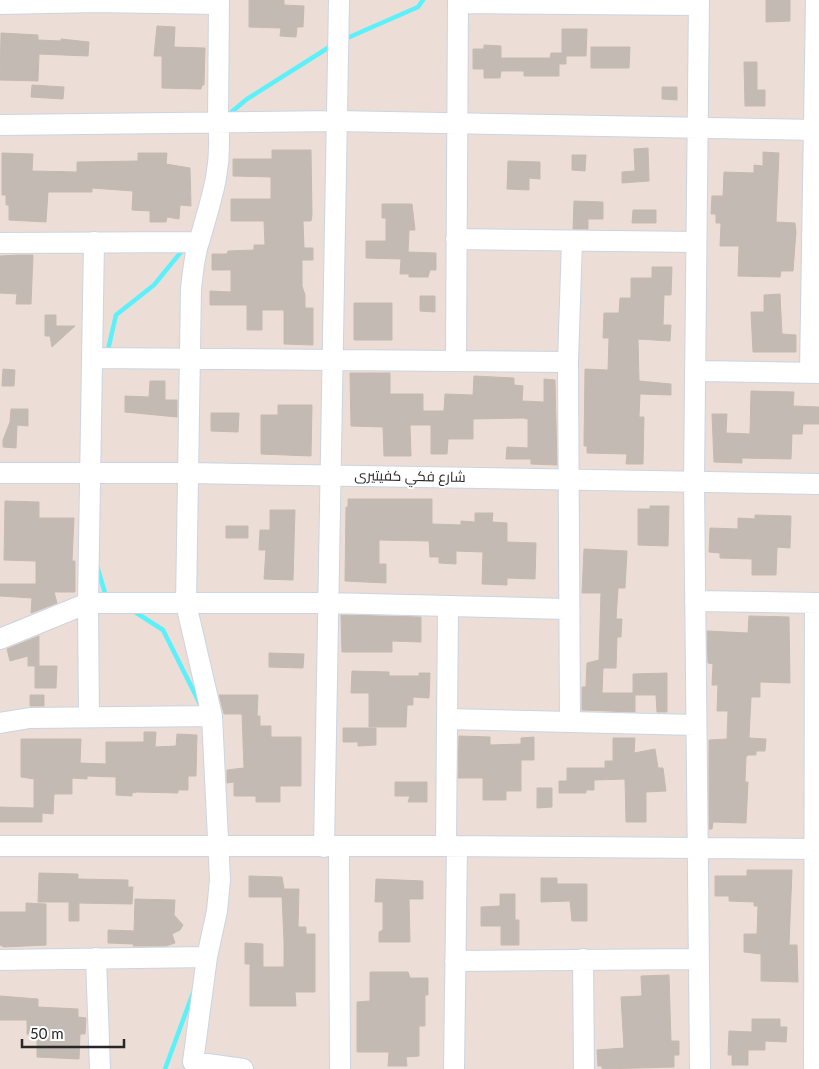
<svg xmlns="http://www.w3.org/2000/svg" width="819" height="1069" font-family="Lato,Cairo,sans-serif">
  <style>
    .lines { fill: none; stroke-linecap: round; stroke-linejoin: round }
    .stream { stroke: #5cf1fa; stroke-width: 4.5 }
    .building { fill: #c2bab3; stroke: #c6bab0 }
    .minor-casing { stroke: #cbd4e2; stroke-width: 22 }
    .minor { stroke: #fff; stroke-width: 20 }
    .labels { text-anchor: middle; stroke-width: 4; stroke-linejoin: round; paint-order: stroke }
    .street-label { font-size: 14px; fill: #272727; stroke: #fff }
  </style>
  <rect width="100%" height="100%" fill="#ecded6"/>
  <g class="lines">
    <path class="stream" d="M345 39 418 7 423 0
      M228 115 247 99 331 46
      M107 354 116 315 154 285 185 247
      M97 566 105 593 108 595
      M132 610 163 630 200 704
      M165 1069 193 993"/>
  </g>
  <path class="building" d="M249 0H284V5L304 6 303 27H297L296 37 280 36 281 28 249 27Z
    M766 0H790V21L766 22Z
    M157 26 175 27 174 47 205 48 204 85H202L201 89 162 88V56H154Z
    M562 29H587L586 56H566V64H559V76H524V71H501L500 78H484V69H473V49H484V45L501 46V58H550L551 53H562Z
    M1 33 38 35V40L61 41V39L89 42 88 56 39 54 38 81 0 80Z
    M591 47H630L629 68H591Z
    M744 62H757V90H765V106H745Z
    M32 85 64 87 63 99 31 97Z
    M662 87H677V100L662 99Z
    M648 148 649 181 622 183V172L635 171 634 149Z
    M272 150H311L312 215 311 221H303L304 248H313V260H302V286L305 295V308H313V345L284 344V310H262V330H247V305H210V291L231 292V270H212V254H227L228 251 254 250V245H265L264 221H231V199H271V177L233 176V159H272Z
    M763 152 779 153 776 222 795 223 796 232 793 271H781L780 277 738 276 739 246H720L721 223H716V214H711L712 196H723L724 172 754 173V165L763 166Z
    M2 153 33 154 32 171 77 172V162L138 161V153H167L166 164 190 168 191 206 180 205 179 219 167 217 166 222H150V211L132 210 133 191 92 188V192H48L46 222 9 220V205H6V195H2Z
    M572 155H586L585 171 572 170Z
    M508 161 540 162V179L529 178V190L507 189Z
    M574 201 603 202V219H588V229H573Z
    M382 204H412L415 230H409L408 252 436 253V270H430L428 277H409V274H400L401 259 366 258V241H386V218H382Z
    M633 210H656V223H632Z
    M18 255H33L31 304H16L17 294 0 293V256Z
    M652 267H672L671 295H664L663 325H671L670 341 638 339 639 381 671 384V395L640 394 639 417H644L643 464H626L627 454 587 453V446H584L585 369 608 370 609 338H603L604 313H619L620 298H631V278H652Z
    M780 294 782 334 796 335V352H753L751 312H764V295Z
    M420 296H435V312L420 311Z
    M354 303H392V340H354Z
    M45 315H56V326H75L52 347 50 336H45Z
    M3 369 15 370 14 386H2Z
    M350 373H390V394H423V411H444L445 394 473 395 474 376 514 378V385L523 386 522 401 544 402V379L555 380 557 465 531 464V459H506L507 447 528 448V419L523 418 473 419V439H448L447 454H431V425H410L411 456H384L383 427 351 426Z
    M150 381H165V400H177V417L125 412V396L149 397Z
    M751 391 794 392 793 406 819 407V424H803L802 434H792L791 459 742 458V463L714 462 712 414H727L726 433 750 434Z
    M278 405H312L311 456 261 454V415H278Z
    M11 409H28V426L17 425 16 448 3 447V440L10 422Z
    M211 413H239L238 432 211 431Z
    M348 499H432V524L461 525V521L475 522V513H493L492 522 507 523V542L536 543 535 579 507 578V585L482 584 483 552 456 551V564L439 563V557H430L429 541 379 540V564H386V583L345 581 346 507H348Z
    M5 501 39 502V518H74L72 561H75V592H54L57 603 31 613 32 598 0 596V584H36V561L4 560Z
    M650 506H669L668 546 638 545V509H650Z
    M270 510H295L293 580 264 579 266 550H259L260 530H270Z
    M755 515 791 516 790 548 777 547 776 575H752V559L720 558V553L709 552 710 528 738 529V518L755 519Z
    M226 526H248V538H226Z
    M584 549 627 551 625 588H618L616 619H622L621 637H617L616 668H603L602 693H633V674L667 673V712H657L656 695H635V712L582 710V687H586L587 663 599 660 601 593H582Z
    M341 615 421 617V642L392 641V652H342Z
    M749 616 789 617 790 683 760 682V697H751L749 738 766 739 765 751H756V755H748L746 757 745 782H748L746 823 713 822 712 829H709V740L727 739 728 711H717L718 685H712L713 664 708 663 707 631 748 633Z
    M39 636V666H28V656L10 661 7 649Z
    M269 653 304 654 303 668 269 667Z
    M35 666H57L56 688H35Z
    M352 671 389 672V676H419V673H430L429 698 413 697V705H407L406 727H369V693H351Z
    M30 695H44V706H30Z
    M219 695H258L257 716H260V726H271V737H301V786H280V802H256V796H234V782L227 783V770L244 768 242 714H224Z
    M343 728H376V745L358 746V742H343Z
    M144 732H156L155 747 176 746 177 734 197 735 196 776H188V790H178V793L137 792 132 793V796L116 795V777L87 776V779L72 778V794H54L53 814 42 813V822H0V807L34 808V779L21 777V739H81L80 763 106 764V742H144Z
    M459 736 490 737V745L521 744V738L534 737V760H521V791H506V800H483V778H458Z
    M613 738H635L634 753 655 749 658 768H663L666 791 646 792V822H626L625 779 594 780V790H586V793H559V781H567V768H605V761H613Z
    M395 782H427V802H408L410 796H395Z
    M537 788H552V807L537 808Z
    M747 870H792L789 945H797L798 982 761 981V954L744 952V934H757L758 906H754V902L729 901V896H715V876H747Z
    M39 873 78 874V879L128 880V887H133L132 904 79 903V921H69V902H38Z
    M249 876 282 877 284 889H299L298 927H306V934H315V992H295L296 1006H250V964H245V943L263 944V967H284V941L282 897H249Z
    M541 878H557V884H587V921H572L570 901 541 902Z
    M376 879 423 881V899H409L410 942H379V932L383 930V902H375Z
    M500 894H515V920H519V945H501V926H481V907L500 906Z
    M135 899 175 900 174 915 183 925 180 930 172 934 175 943 166 946H133L134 944 108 943V930L134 931Z
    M26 903 46 904V945L4 947 0 945V912H26Z
    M370 972H408L410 978H428V995H425V1026H419V1056L406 1057 407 1066H388L389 1052H357V1002L370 1001Z
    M669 975 671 1041H679V1055H674V1067L602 1069V1066H598L597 1050 624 1048 621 997 642 996 641 976Z
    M0 996 38 999V1007L78 1009V1017L86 1018 85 1034H80L79 1059 37 1057V1034H27V1020H0Z
    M752 1019H780V1027H787L786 1042 765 1041V1050H748V1065H732V1055H728L729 1031 752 1032Z"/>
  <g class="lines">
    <defs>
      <path id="minor" d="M219 0 218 123C223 168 211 200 199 242 194 256 193 273 191 288L186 604 212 716 220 880 217 911 207 957 193 1062 243 1069
        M699 0 694 481 700 1069
        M458 3 698 5
        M0 4 97 2 219 4
        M0 125 336 121 819 130
        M456 239 696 242
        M0 243 198 242
        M93 358 568 362
        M456 360 458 0
        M695 371 819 373
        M810 373 816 0
        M0 473H189L819 484
        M695 601 819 603
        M0 639 88 603H328L567 609
        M89 717 88 603 94 242
        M447 719 696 725
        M570 722 568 362 572 241
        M0 723 30 718 212 716
        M0 846H446L819 849
        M446 846 448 606
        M324 847 339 0
        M339 847 340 1069
        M96 958 100 1069
        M583 959 584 1069
        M0 960 207 957
        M455 961 698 959
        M454 1069 457 846
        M814 1069 815 603"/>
    </defs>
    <use href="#minor" class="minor-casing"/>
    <use href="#minor" class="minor"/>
  </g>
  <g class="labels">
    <g class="street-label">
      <text transform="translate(410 476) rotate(1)" y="5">شارع فكي كفيتيرى</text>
    </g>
  </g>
  <path d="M22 1039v8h102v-8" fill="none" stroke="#272727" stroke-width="2.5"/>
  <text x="30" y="1039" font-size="15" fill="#272727" stroke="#ffffff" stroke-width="4" paint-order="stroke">50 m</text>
</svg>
